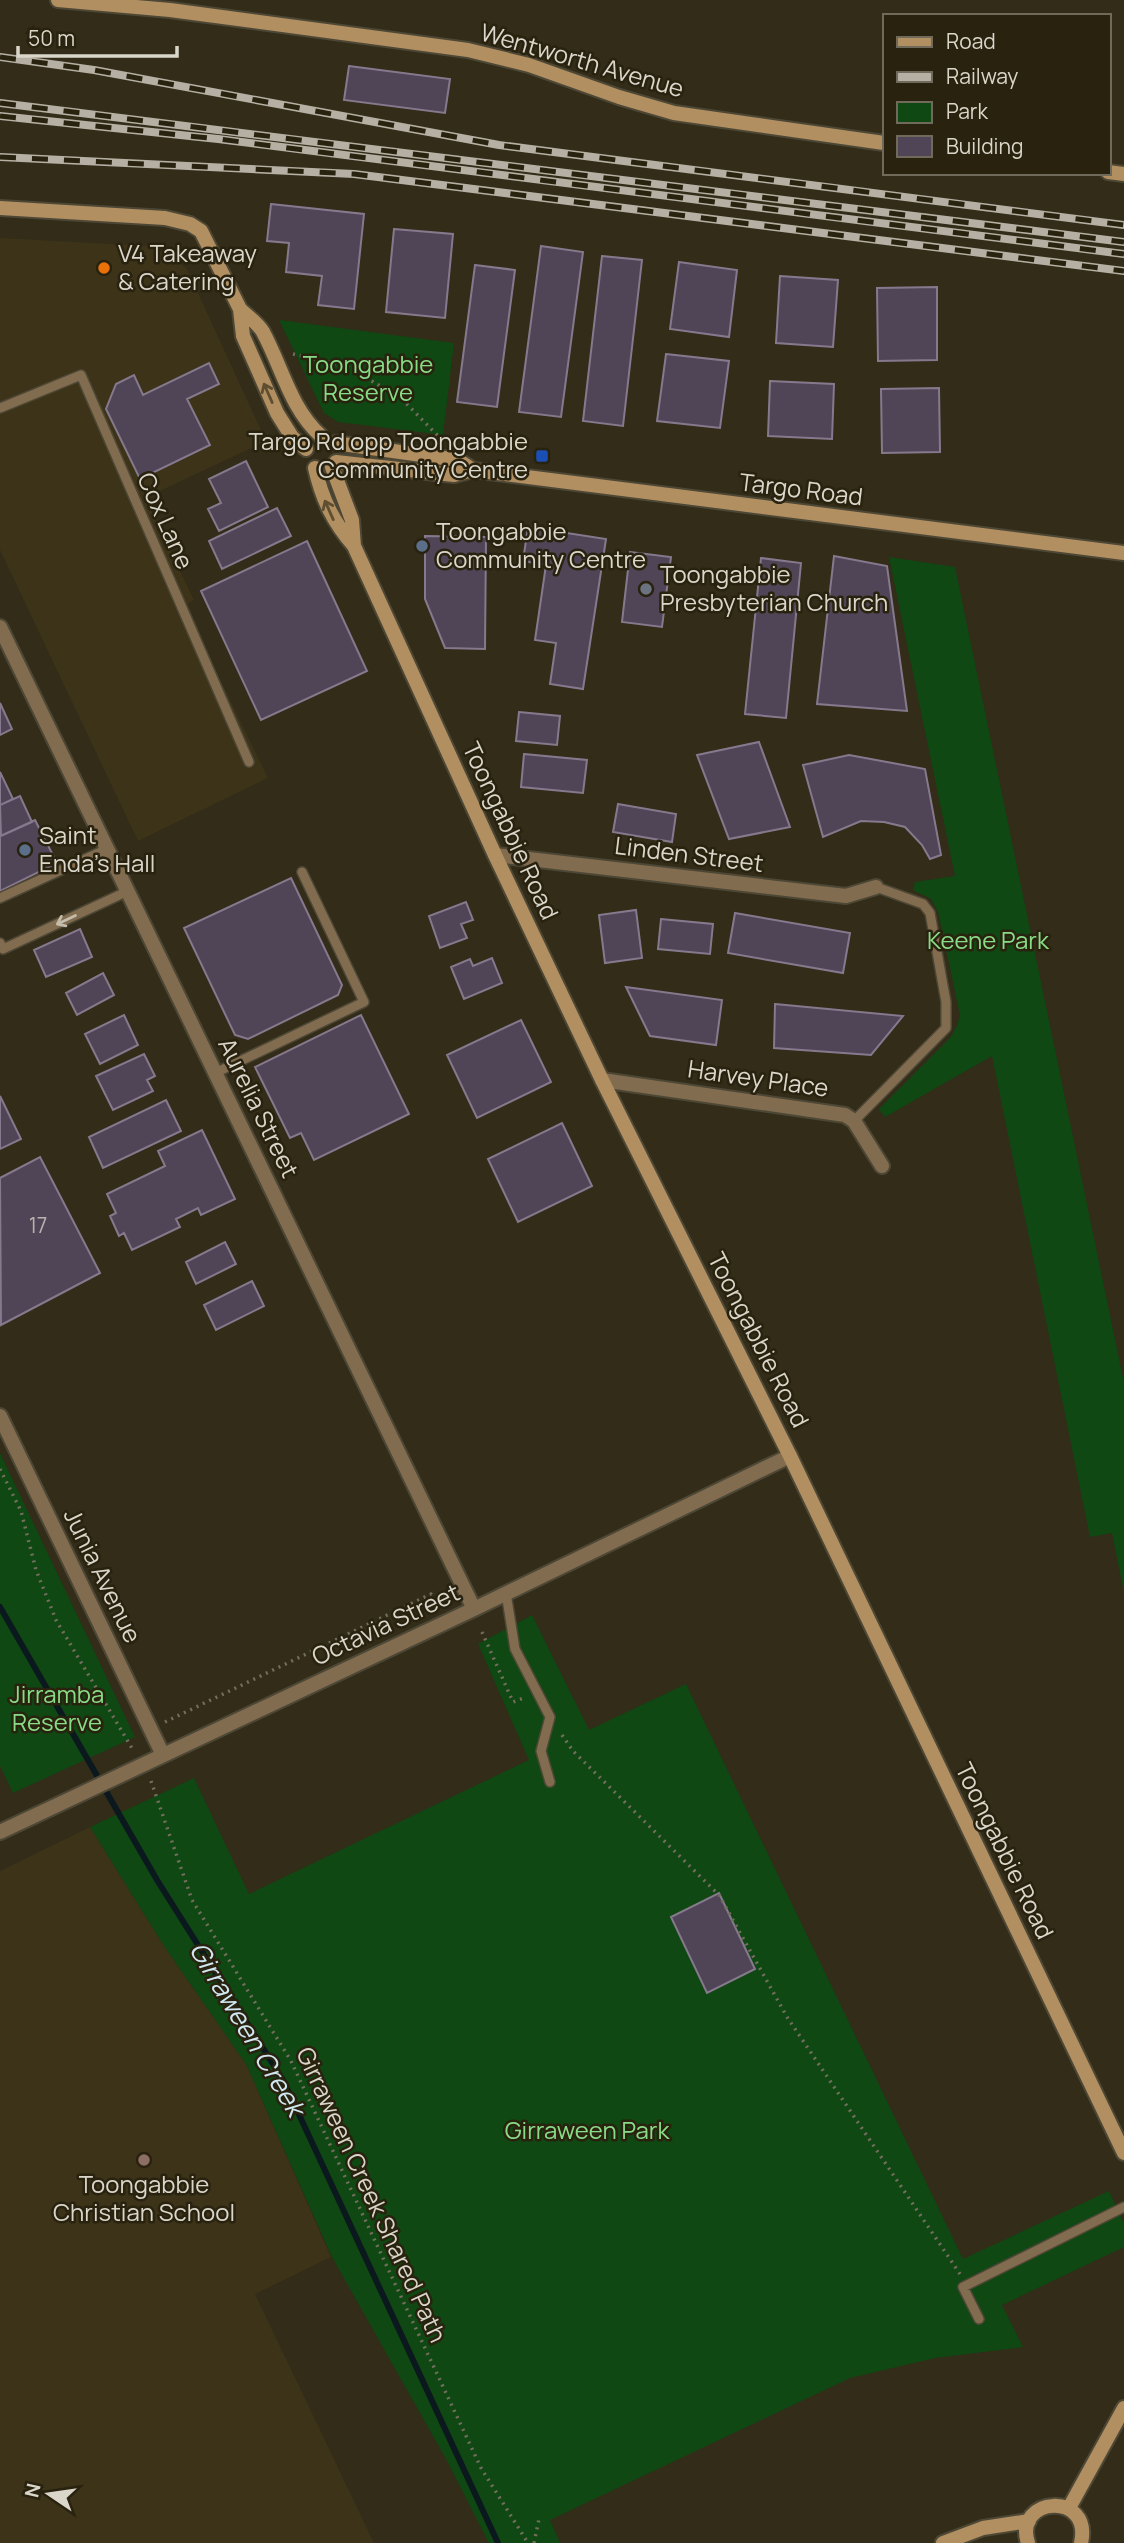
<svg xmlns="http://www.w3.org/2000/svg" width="1124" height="2543" font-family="Manrope,sans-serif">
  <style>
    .built { fill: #3c3319 }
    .green { fill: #0f4812 }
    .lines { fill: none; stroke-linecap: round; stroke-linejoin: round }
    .stream { stroke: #0b191e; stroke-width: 6 }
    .building { fill: #504557; stroke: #86798d; stroke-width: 2 }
    .lane-casing { stroke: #4d4735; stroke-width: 12 }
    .street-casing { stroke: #4d4735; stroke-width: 18 }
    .secondary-casing { stroke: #4d4735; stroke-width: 18 }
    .path { stroke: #736e5e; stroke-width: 3.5; stroke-dasharray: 2 5; stroke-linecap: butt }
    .lane { stroke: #826c4f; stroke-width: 9 }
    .street { stroke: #826c4f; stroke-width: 14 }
    .secondary { stroke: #b28f61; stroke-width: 14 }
    .rail-casing { stroke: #b5b0a3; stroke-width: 8 }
    .rail { stroke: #28220f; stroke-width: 5; stroke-dasharray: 16; stroke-linecap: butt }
    .oneway { stroke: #5f4e30 }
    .oneway2 { stroke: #c4bcab }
    .food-dot { fill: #e8710a; stroke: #28220f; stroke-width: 2.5 }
    .transit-dot { fill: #1a4fb4; stroke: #28220f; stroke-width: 2.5 }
    .service-dot { fill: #5c6f8a; stroke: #28220f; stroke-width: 2.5 }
    .worship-dot { fill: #6b7280; stroke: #28220f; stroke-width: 2.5 }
    .education-dot { fill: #8d6e63; stroke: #28220f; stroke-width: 2.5 }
    .labels { text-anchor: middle; stroke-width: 5; stroke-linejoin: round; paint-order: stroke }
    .number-label { font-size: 21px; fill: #b8b2ad }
    .street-label { font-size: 24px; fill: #dad6ca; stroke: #28220f }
    .poi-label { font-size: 24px; fill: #dad6ca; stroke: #28220f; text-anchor: start }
    .park-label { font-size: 24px; fill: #89dc87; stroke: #28220f }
    .water-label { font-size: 26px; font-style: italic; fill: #d1e8f2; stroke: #28220f }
  </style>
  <rect width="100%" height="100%" fill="#322c19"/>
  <path class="built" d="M0 238 150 246 175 258 187 269 266 441 145 498 194 600 188 604 216 671 268 778 138 841 0 550Z
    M90 1827 164 1946 246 2064 331 2257 255 2294 374 2543H0V1871Z"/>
  <path class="green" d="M279 320 454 343 443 435 338 422 324 413Z
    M889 557 955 567 1124 1383V1593L1112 1533 1090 1537 992 1056 885 1117 879 1109 950 1038 957 1026 960 1015 938 912 931 899 913 890 915 882 955 876Z
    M0 1453 135 1737 13 1793 0 1766Z
    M532 1615 589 1730 686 1684 963 2259 1109 2191 1124 2224V2247L1002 2305 1023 2347 935 2358 850 2378 550 2520 560 2543H489L446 2459 332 2257 246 2064 164 1946 90 1827 194 1778 249 1894 529 1760 478 1644Z"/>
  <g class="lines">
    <path class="stream" d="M0 1607 157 1880 283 2080 498 2543"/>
  </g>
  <path class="building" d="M349 66 450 79 445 113 344 100Z
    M271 204 364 214 354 309 318 305 322 276 286 272 289 243 267 241Z
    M394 229 453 234 445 318 386 312Z
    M541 246 583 252 561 417 519 412Z
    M602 256 642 260 623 426 583 421Z
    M679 262 737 270 729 337 670 329Z
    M475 265 515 270 497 407 457 402Z
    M780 276 838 280 833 347 776 343Z
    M937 287V360L878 361 877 288Z
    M666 354 729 361 720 428 657 421Z
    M209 363 219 384 187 399 210 445 140 479 106 409 116 384 134 375 143 395Z
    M770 381 834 384 832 439 768 436Z
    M939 388 940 452 882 453 881 389Z
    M246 461 268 507 219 531 208 509 221 503 209 479Z
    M277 508 291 536 222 569 209 541Z
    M528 527 606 539 583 689 550 684 556 643 535 640 546 565 523 561Z
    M425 536 486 537 485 649 445 648 425 599Z
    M307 541 367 671 261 720 201 591Z
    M630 552 671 557 662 627 622 622Z
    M834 556 887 566 907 711 817 704Z
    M761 558 801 563 786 718 745 714Z
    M0 703 12 729 0 735Z
    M519 712 560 716 557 745 516 741Z
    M759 742 790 827 729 839 697 755Z
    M524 754 587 760 583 793 521 787Z
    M849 755 925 769 941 855 930 859 922 845 905 827 884 822 861 821 823 837 803 765Z
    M0 772 13 799 0 805Z
    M20 796 32 822 1 836 0 805Z
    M618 804 676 814 672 842 613 832Z
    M35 820 57 863 0 891V836Z
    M291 878 342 985 338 995 248 1039 235 1035 184 928Z
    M466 902 473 920 461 924 467 938 440 948 429 916Z
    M636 910 642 958 605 963 599 915Z
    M735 913 850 933 843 973 728 953Z
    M661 919 713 924 710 954 658 949Z
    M80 929 92 957 46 977 34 950Z
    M492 958 502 983 464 999 451 967 470 959 473 966Z
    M103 973 114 995 77 1015 66 993Z
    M626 987 722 1000 716 1045 650 1036Z
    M775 1004 903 1016 871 1055 774 1048Z
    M124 1015 138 1045 100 1064 85 1034Z
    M361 1015 409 1114 314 1160 301 1133 290 1138 255 1067Z
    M521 1020 551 1082 477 1118 447 1055Z
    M144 1054 155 1076 147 1080 153 1091 113 1110 96 1076Z
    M0 1096 21 1139 0 1149Z
    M166 1100 181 1131 103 1168 89 1137Z
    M562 1123 592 1186 518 1222 488 1159Z
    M202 1130 235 1199 201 1215 198 1208 176 1219 180 1227 132 1250 124 1233 119 1236 110 1216 116 1213 107 1194 165 1166 158 1151Z
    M40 1157 100 1273 1 1325 0 1178Z
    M225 1242 236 1264 196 1284 186 1262Z
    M252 1281 264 1306 216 1330 204 1305Z
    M719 1893 755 1969 707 1993 671 1917Z"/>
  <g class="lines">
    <defs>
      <path id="lane" d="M0 408 81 375 249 762
        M0 898 107 849
        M0 943 3 949 128 891
        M215 1073 364 1002 302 872
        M854 1121 946 1028V1002L930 913 923 904 876 887
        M506 1593 515 1649 550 1717 541 1751 550 1782
        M979 2319 963 2287 1124 2207"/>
      <path id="street" d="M0 627 474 1609
        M495 855 846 896 876 887
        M602 1080 845 1115 854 1121 882 1166
        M0 1416 163 1755
        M0 1832 474 1609 790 1456"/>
      <path id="secondary" d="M58 0 170 10 468 50 529 65 619 97 674 113 884 143
        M1108 172 1124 174
        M0 208 165 218 190 224 201 231 240 309 243 336 277 413 292 437 306 449
        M240 309C247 316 258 323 263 332 282 367 290 408 321 436
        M335 443 458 460 473 470
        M336 462 454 475 473 470 1124 553
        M332 467 352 520 354 546
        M315 468C322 499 333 522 354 546L495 855 602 1080 790 1456 1124 2153
        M1069 2508 1124 2408
        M943 2543 983 2528 1029 2521
        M1028 2543C1013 2496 1093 2491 1081 2543"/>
    </defs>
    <use href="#lane" class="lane-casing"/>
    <use href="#street" class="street-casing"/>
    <use href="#secondary" class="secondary-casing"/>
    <path class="path" d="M293 354 346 366 401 398 439 437
      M0 1469 21 1511 36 1570 56 1620 133 1750
      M482 1632 513 1702 526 1697
      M165 1722 431 1594 435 1601
      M562 1735 573 1751 719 1895 787 2017 960 2274
      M151 1781 192 1900 291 2061 481 2468 528 2543
      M534 2543 539 2519"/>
    <use href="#lane" class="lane"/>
    <use href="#street" class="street"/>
    <use href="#secondary" class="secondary"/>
    <defs>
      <path id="rail" d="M0 57 94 70 499 145 1124 225
        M0 103 1124 242
        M0 116 218 139 1124 254
        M0 157 354 174 1124 271"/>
    </defs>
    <use href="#rail" class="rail-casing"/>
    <use href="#rail" class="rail"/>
  </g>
  <defs><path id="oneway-shaft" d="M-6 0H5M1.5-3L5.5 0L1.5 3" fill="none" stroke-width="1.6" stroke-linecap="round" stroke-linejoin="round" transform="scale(1.75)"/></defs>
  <g class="oneway">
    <use href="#oneway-shaft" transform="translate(268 393) rotate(-114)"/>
    <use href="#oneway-shaft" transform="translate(329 510) rotate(-114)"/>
  </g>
  <use class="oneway2" href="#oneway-shaft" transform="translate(66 920) rotate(155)"/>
  <circle class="food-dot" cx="104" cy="268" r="7"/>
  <rect class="transit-dot" x="535" y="449" width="14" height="14" rx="3.5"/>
  <g class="service-dot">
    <circle cx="422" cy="546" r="7"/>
    <circle cx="25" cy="850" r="7"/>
  </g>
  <circle class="worship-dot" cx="646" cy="589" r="7"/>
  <circle class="education-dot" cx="144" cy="2160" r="7"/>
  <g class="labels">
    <g class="number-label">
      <text x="38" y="1233">17</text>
    </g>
    <g class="street-label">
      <text transform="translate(582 61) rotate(16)" y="8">Wentworth Avenue</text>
      <text transform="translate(801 490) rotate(7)" y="8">Targo Road</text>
      <text transform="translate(165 521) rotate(66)" y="8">Cox Lane</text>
      <text transform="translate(510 831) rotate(65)" y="8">Toongabbie Road</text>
      <text transform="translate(689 855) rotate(7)" y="8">Linden Street</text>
      <text transform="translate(758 1079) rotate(8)" y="8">Harvey Place</text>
      <text transform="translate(258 1108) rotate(64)" y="8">Aurelia Street</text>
      <text transform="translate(758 1340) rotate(63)" y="8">Toongabbie Road</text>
      <text transform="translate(102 1576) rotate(64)" y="8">Junia Avenue</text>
      <text transform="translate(386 1625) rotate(-25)" y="8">Octavia Street</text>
      <text transform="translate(1004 1851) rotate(64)" y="8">Toongabbie Road</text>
      <text transform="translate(371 2195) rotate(65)" y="8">Girraween Creek Shared Path</text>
    </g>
    <g class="poi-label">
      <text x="118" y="262">V4 Takeaway<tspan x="118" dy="28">&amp; Catering</tspan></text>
      <text x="528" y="450" text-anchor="end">Targo Rd opp Toongabbie<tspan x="528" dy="28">Community Centre</tspan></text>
      <text x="436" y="540">Toongabbie<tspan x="436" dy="28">Community Centre</tspan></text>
      <text x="660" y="583">Toongabbie<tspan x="660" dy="28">Presbyterian Church</tspan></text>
      <text x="39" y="844">Saint<tspan x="39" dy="28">Enda's Hall</tspan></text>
      <text x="144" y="2193" text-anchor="middle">Toongabbie<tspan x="144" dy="28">Christian School</tspan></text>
    </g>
    <g class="park-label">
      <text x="368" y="373">Toongabbie<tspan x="368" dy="28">Reserve</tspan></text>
      <text x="988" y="949">Keene Park</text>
      <text x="57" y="1703">Jirramba<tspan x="57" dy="28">Reserve</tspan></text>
      <text x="587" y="2139">Girraween Park</text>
    </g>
    <g class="water-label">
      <text transform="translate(247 2029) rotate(59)" y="9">Girraween Creek</text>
    </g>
  </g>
  <rect x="883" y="14" width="228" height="161" fill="#28220f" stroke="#6f6a5a" stroke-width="2"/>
  <rect x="897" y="37" width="35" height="10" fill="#b28f61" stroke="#6f6a5a" stroke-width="2"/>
  <text x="946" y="49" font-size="21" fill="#dad6ca">Road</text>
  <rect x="897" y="72" width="35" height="10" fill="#b5b0a3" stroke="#6f6a5a" stroke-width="2"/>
  <text x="946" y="84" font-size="21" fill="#dad6ca">Railway</text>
  <rect x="897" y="102" width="35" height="21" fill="#0f4812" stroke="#6f6a5a" stroke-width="2"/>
  <text x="946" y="119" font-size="21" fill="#dad6ca">Park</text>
  <rect x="897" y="136" width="35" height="21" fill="#504557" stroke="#6f6a5a" stroke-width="2"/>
  <text x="946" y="154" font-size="21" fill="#dad6ca">Building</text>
  <g transform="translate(49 2494) rotate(283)" stroke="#28220f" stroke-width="5" paint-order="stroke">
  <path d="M0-5L12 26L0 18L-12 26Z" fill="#dad6ca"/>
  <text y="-10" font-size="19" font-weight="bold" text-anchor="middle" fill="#dad6ca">N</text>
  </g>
  <path d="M18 46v10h159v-10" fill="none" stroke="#dad6ca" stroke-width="3.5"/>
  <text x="28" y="46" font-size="21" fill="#dad6ca" stroke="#28220f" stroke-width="5" paint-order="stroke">50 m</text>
</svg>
